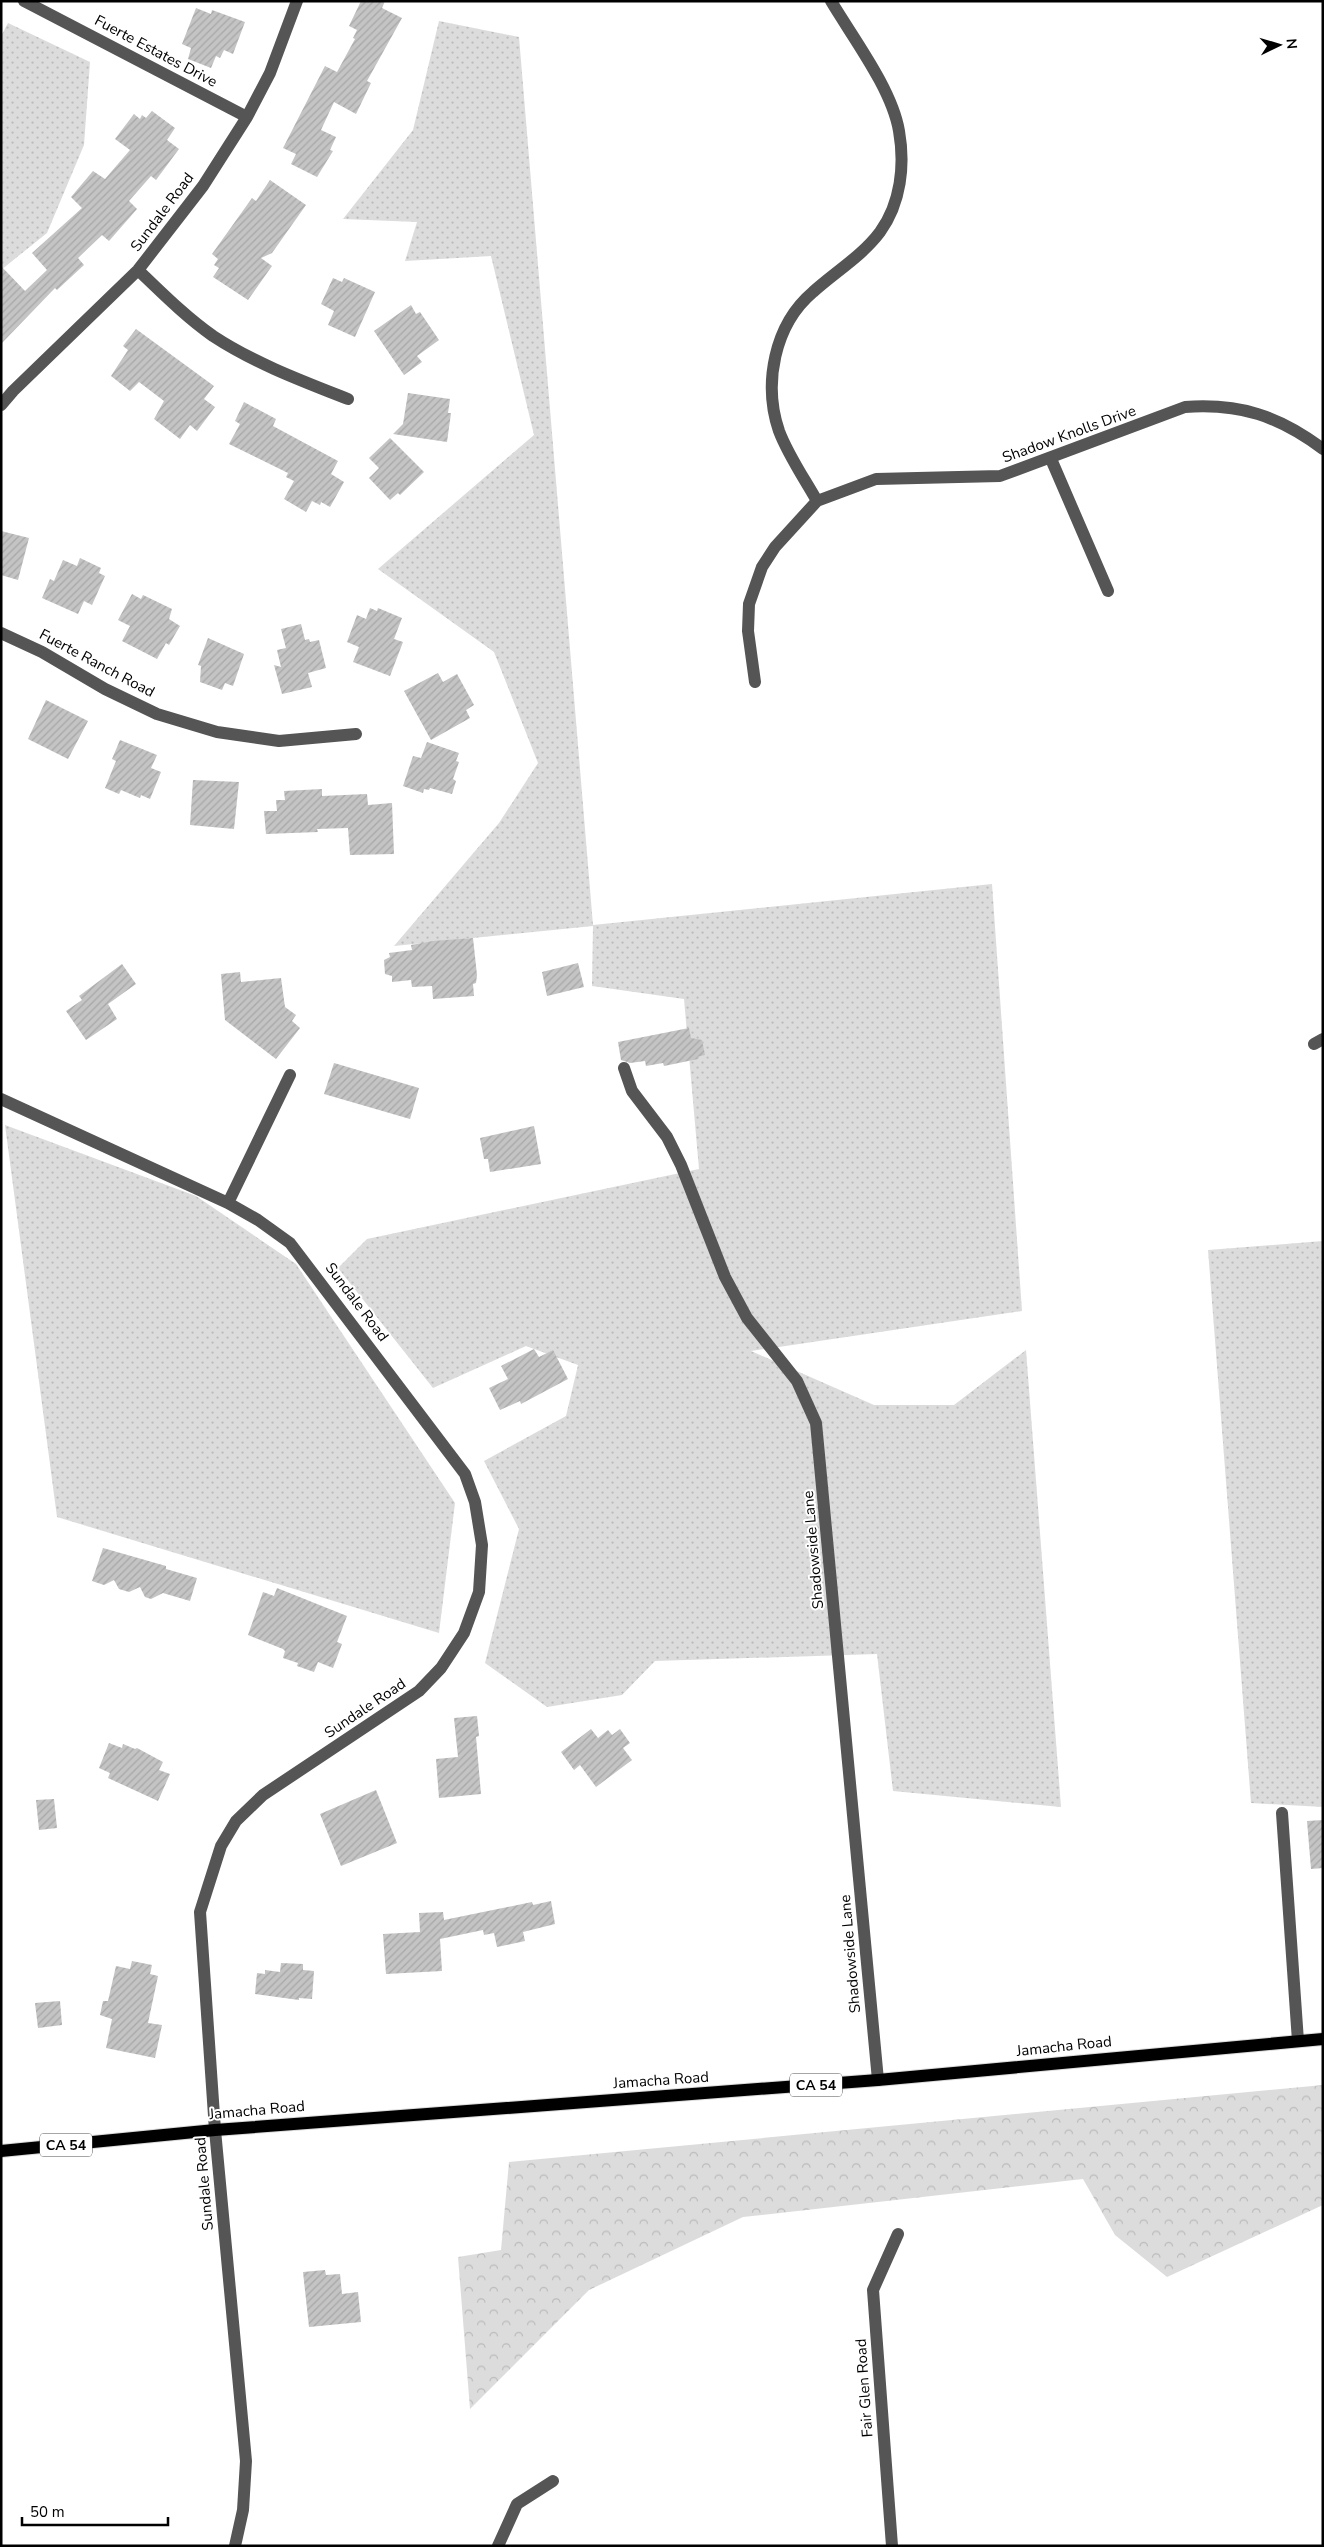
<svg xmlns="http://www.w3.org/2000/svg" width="1324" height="2547" font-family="'Nunito Sans',sans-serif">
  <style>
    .grass { fill: url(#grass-dots) }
    .forest { fill: url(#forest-crowns) }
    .building { fill: url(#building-hatch) }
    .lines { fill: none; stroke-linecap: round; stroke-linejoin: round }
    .major-casing { stroke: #dbdbdb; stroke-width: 14 }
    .minor { stroke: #555; stroke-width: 12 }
    .major { stroke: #000; stroke-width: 12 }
    .labels { text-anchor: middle; stroke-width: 4; stroke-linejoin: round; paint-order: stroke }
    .shield { fill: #fff; stroke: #4c4c4c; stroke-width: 1 }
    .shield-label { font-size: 14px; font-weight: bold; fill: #000 }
    .street-label { font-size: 15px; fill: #000; stroke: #fff }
  </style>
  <defs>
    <pattern id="grass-dots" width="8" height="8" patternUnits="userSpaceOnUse" patternTransform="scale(1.25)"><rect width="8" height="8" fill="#dcdcdc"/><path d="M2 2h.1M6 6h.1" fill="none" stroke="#bbb" stroke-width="1.8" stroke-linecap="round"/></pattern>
    <pattern id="forest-crowns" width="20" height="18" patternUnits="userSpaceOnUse" patternTransform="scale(1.25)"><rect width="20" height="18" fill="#dcdcdc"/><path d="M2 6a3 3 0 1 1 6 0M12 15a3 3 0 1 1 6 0" fill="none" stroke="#bbb"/></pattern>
    <pattern id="building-hatch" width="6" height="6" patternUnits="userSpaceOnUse" patternTransform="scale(1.25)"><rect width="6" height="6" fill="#c4c4c4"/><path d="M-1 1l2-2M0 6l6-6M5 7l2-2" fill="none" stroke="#a7a7a7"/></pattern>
  </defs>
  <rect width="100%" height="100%" fill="#fff"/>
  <path class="grass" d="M439 21 519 37 593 925 992 884 1022 1311 751 1351 874 1405H954L1026 1350 1061 1807 893 1791 877 1654 655 1661 622 1695 547 1707 485 1663 519 1529 484 1461 566 1416 578 1365 526 1346 433 1388 338 1268 367 1239 699 1169 684 999 592 986 593 926 394 946 499 823 538 763 494 652 378 569 534 435 491 256 405 261 417 222 343 219 413 130Z
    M8 23 90 62 84 145 47 233 1 270V36Z
    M5 1125 196 1196 296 1264 455 1503 439 1633 57 1517Z
    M1323 1241V1807L1251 1803 1208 1250Z"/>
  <path class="forest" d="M1323 2085V2205L1167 2277 1115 2235 1083 2179 743 2217 589 2290 470 2409 458 2257 501 2250 509 2162Z"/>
  <path class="building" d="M361 1H385L382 8 402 18 367 81 371 83 356 114 334 102 321 130 336 137 330 150 333 151 317 177 291 164 296 154 283 148 325 66 337 72 355 39 353 38 357 30 349 26Z
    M196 8 211 14 212 10 245 22 233 54 224 50 220 58 216 56 211 68 188 59 191 48 182 44Z
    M152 111 175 128 167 140 179 149 156 180 151 176 129 201 137 209 109 241 102 235 78 258 84 265 57 290 55 288 1 344V266L25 291 47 270 32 253 82 208 71 197 93 171 105 179 130 150 115 139 134 114 140 119 142 115 146 118Z
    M270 180 306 205 272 253 261 258 272 266 248 300 213 277 219 268 214 265 218 259 212 254 252 198 256 201Z
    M333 278 342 282 344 278 375 292 355 337 328 325 334 311 321 304Z
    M411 305 416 314 420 312 439 340 417 356 422 362 404 375 374 331Z
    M136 329 214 386 204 399 215 407 197 431 190 425 180 439 154 419 164 401 139 382 130 391 111 376 128 350 123 346Z
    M408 393 450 399 448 413H451L447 442 393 434 403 424Z
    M244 402 276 419 273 426 338 461 331 474 344 482 330 507 321 502 320 505 312 501 306 512 284 499 294 481 286 477 288 473 229 444 240 424 235 421Z
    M390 438 424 472 400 495 398 493 390 500 369 478 379 468 369 458Z
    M1 531 29 538 18 580 1 575Z
    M80 558 101 568 99 573 105 576 92 605 84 601 78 614 42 598 50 579 54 581 63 560 77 566Z
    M132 594 141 599 143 595 172 609 169 619 180 626 169 645 166 643 157 659 122 641 130 626 118 620Z
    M370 608 377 611 378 608 402 618 394 639 403 642 390 676 353 662 359 647 347 642 357 615 366 619Z
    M301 624 305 640 309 639 310 642 319 640 326 668 308 673 312 687 282 694 274 665 281 667 277 650 286 648 281 629Z
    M208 638 244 654 233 686 225 683 222 690 200 682 201 666 198 665Z
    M438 673 443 682 457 674 474 705 466 710 470 718 431 740 404 691Z
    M46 700 88 721 68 759 28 739Z
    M120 740 157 755 151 768 161 772 150 799 141 795 140 798 121 790 119 794 105 788 116 761 112 759Z
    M427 742 459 753 456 761 459 762 453 779 456 781 452 794 430 788 429 790 424 789 423 793 403 786 413 756 421 758Z
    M193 780 239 782 234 829 190 825Z
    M322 789V796L367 794 368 805 392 803 394 854 350 855 348 828 317 829 318 832 266 834 264 811H277L276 800H285L284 791Z
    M473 938 477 975 476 983 473 984 474 996 433 999 432 986 412 987 411 980 392 982V976L385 974 384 960 390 957 389 953 412 950 411 945 433 941Z
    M578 963 584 987 547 996 542 972Z
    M122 964 136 984 108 1004 117 1019 86 1040 66 1011 82 1000 79 996Z
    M240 972 241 982 281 978 285 1007 296 1015 292 1021 300 1028 276 1059 225 1020 221 974Z
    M689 1028 691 1038 702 1040 705 1055 697 1057 698 1059 664 1066 663 1063 646 1066 645 1061 630 1063 621 1060 618 1042Z
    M334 1063 419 1088 410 1119 324 1094Z
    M534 1126 541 1164 490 1172 488 1159H484L480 1138Z
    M534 1349 539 1357 553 1350 568 1379 521 1404 520 1401 500 1410 489 1388 508 1379 501 1366Z
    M103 1548 166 1566V1569L197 1578 190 1601 163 1593 151 1599 145 1597 140 1587 129 1592 119 1589 114 1580 104 1585 92 1581Z
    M277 1588 347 1616 337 1642 342 1644 333 1668 318 1662 314 1672 297 1666 298 1663 283 1658 285 1651 283 1649 248 1635 263 1592 274 1596Z
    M477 1716 479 1736 476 1737 481 1794 439 1798 436 1759 458 1757 454 1718Z
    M591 1729 598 1738 608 1730 612 1735 620 1729 630 1743 623 1748 632 1760 596 1787 580 1765 574 1770 561 1752Z
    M109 1743 122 1748 123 1744 135 1749 137 1748 163 1762 159 1770 170 1774 158 1801 108 1778 110 1773 99 1768Z
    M376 1790 397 1843 341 1866 320 1814Z
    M54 1799 57 1828 39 1830 36 1800Z
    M1323 1820V1868L1311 1869 1307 1821Z
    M551 1901 555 1924 523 1932 525 1941 497 1947 494 1933 484 1935 483 1930 440 1939 442 1971 386 1974 383 1934 420 1932 419 1913 443 1912 444 1920 532 1902 533 1905Z
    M132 1961 152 1965 150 1974 158 1976 148 2023 162 2025 155 2058 106 2048 112 2019 100 2015 103 2001H108L116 1966 130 1969Z
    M281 1963 303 1964V1970L314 1971 312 1999 299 1998V2000L255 1994 257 1973 265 1974V1970L280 1972Z
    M60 2001 62 2025 38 2028 35 2003Z
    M325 2270 326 2275 340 2274 342 2294 358 2292 361 2322 309 2327 303 2272Z"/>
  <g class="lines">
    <defs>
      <path id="major" d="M1 2151 215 2130 878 2080 1323 2039"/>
    </defs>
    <use href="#major" class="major-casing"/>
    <path class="minor" d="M24 1 247 117
      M138 270C162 293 186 317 213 336 254 363 302 381 348 399
      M1 405 13 391 138 270 203 186 247 117 270 73 297 1
      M1051 459 1108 591
      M817 501C804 478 788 455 779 431 763 384 774 325 813 292 835 272 862 256 880 232 901 203 905 165 899 131 892 89 853 38 831 1
      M1 633 42 652 105 689 157 714 217 732 279 741 356 734
      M755 682 748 631 749 604 762 567 775 547 817 501 876 479 1000 476 1185 407C1240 403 1279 416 1323 449
      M1314 1044 1323 1039
      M624 1068 632 1091 667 1137 681 1165 725 1277 747 1318 797 1381 816 1423 878 2080
      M1 1099 228 1203 258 1220 290 1243 465 1474 475 1502 482 1545 479 1592 464 1633 441 1668 419 1691 263 1795 236 1821 221 1846 200 1912 215 2130 246 2461 243 2510 235 2546
      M228 1203 290 1075
      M1282 1813 1298 2041
      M498 2546 517 2504 553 2481
      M892 2546 873 2290 898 2234"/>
    <use href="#major" class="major"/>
  </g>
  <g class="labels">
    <g class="shield">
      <rect x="790" y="2073.5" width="52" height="23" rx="4"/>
      <rect x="40" y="2133.5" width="52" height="23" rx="4"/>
    </g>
    <g class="shield-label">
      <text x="816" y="2090">CA 54</text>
      <text x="66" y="2150">CA 54</text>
    </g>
    <g class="street-label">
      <text transform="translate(156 51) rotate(28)" y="5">Fuerte Estates Drive</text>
      <text transform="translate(162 212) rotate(-53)" y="5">Sundale Road</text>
      <text transform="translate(1069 434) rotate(-20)" y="5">Shadow Knolls Drive</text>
      <text transform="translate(97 663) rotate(28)" y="5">Fuerte Ranch Road</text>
      <text transform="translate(357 1302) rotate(53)" y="5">Sundale Road</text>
      <text transform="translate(813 1550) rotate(-95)" y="5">Shadowside Lane</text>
      <text transform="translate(365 1708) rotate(-34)" y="5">Sundale Road</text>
      <text transform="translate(850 1954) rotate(-95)" y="5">Shadowside Lane</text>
      <text transform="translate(1064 2046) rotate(-6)" y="5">Jamacha Road</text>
      <text transform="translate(661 2080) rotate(-4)" y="5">Jamacha Road</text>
      <text transform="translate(257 2110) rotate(-5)" y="5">Jamacha Road</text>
      <text transform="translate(204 2184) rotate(-95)" y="5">Sundale Road</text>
      <text transform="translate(864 2388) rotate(-94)" y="5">Fair Glen Road</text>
    </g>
  </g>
  <rect width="1324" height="2547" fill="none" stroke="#000000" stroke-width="5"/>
  <g transform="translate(1279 45) rotate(85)" stroke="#ffffff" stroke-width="4" paint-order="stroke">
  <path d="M0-4L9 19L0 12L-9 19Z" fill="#000000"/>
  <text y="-8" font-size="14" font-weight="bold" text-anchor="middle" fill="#000000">N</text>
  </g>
  <path d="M22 2517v8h146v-8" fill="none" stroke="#000000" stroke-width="2.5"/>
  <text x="30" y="2517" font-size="15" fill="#000000" stroke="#ffffff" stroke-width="4" paint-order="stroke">50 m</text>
</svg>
